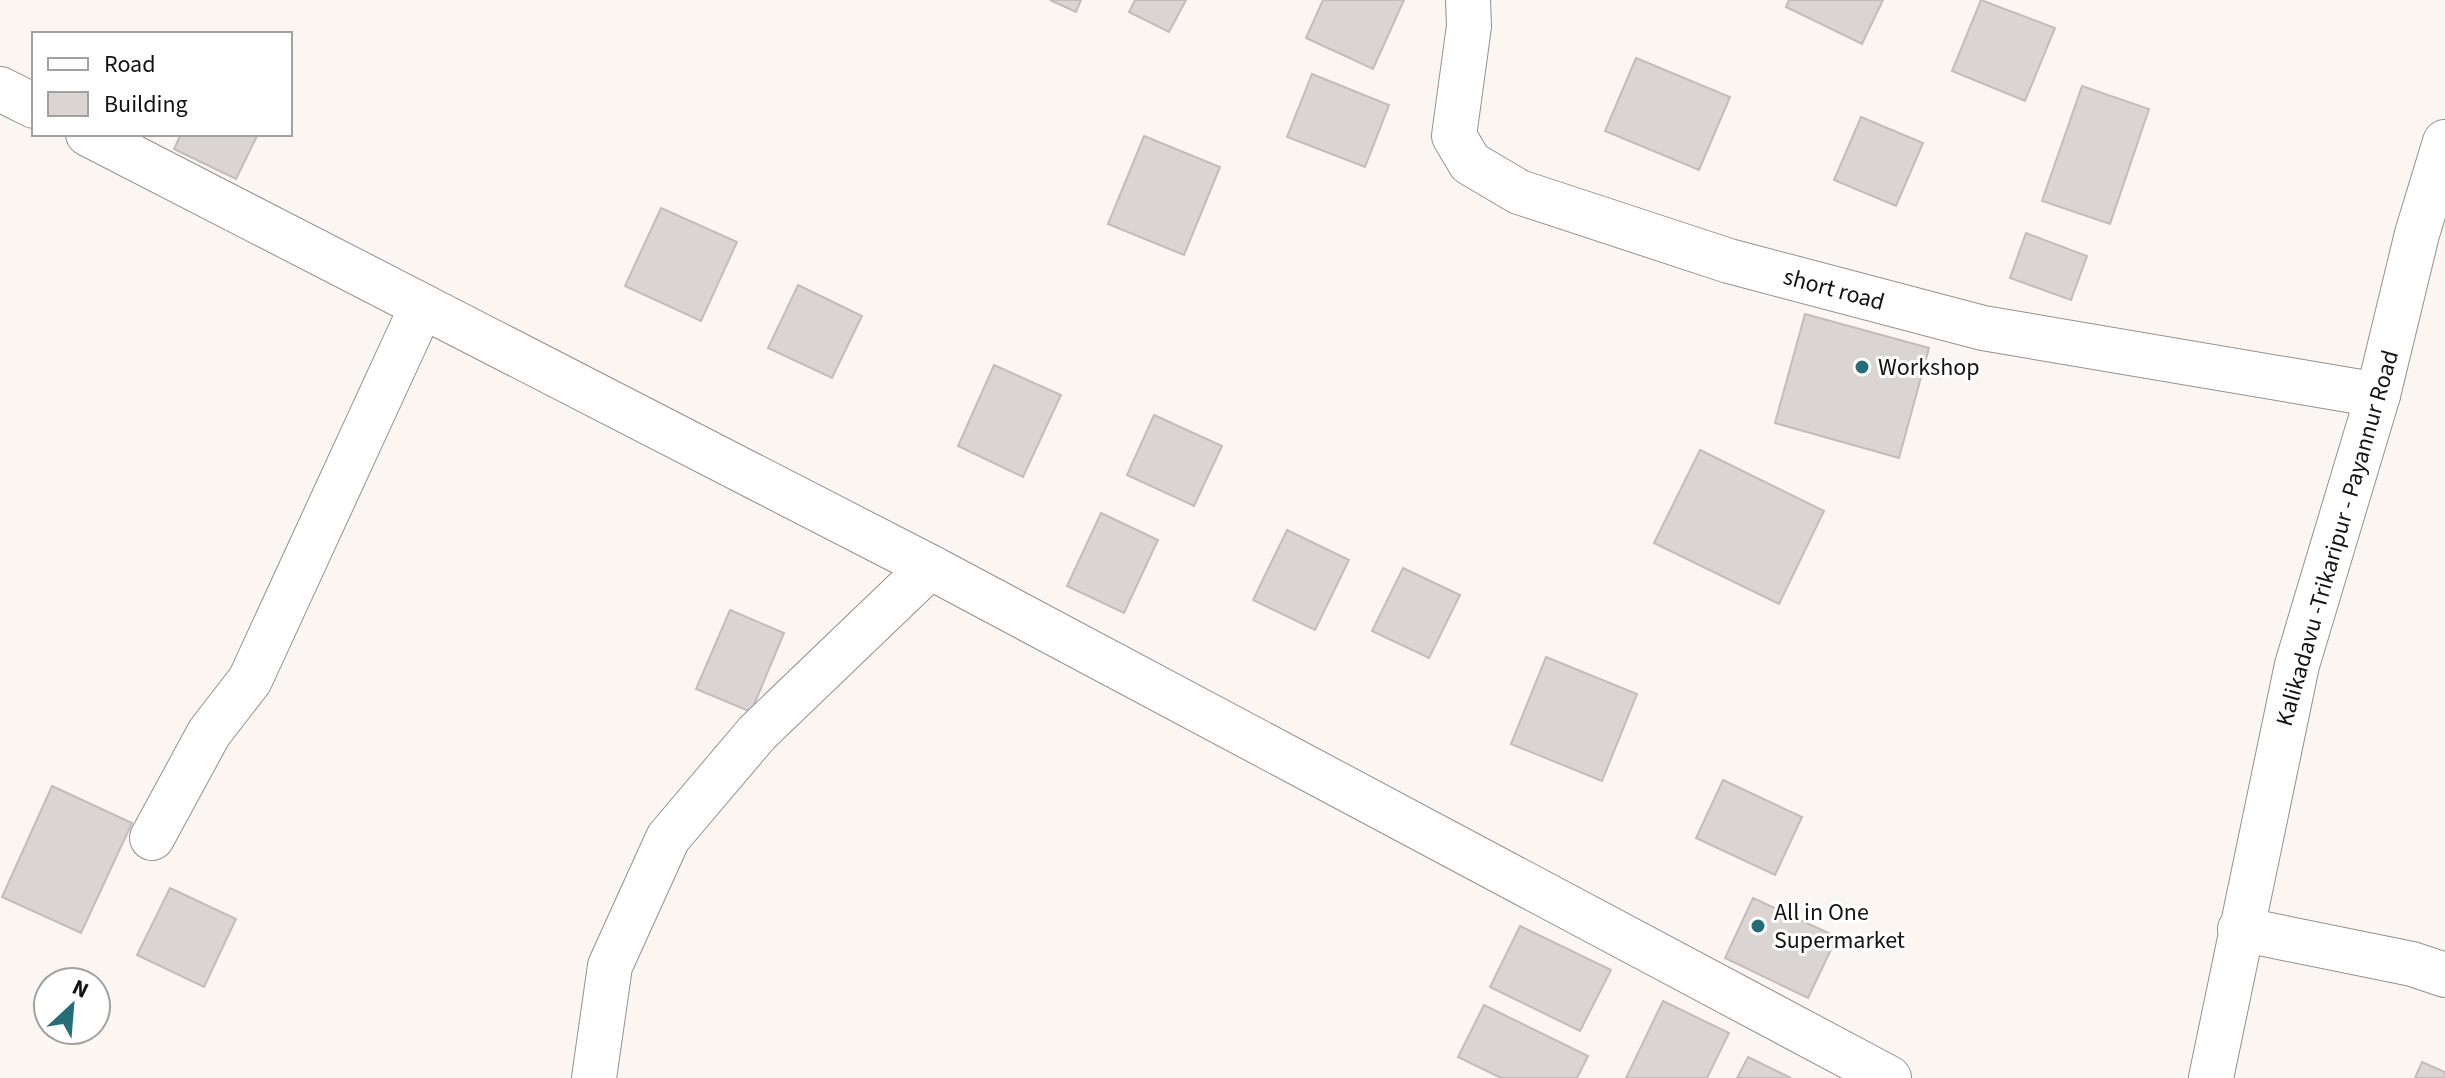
<svg xmlns="http://www.w3.org/2000/svg" width="2445" height="1078" font-family="'Source Sans 3',sans-serif">
  <style>
    .building { fill: #dad5d2; stroke: #c2bdba; stroke-width: 2 }
    .lines { fill: none; stroke-linecap: round; stroke-linejoin: round }
    .minor-casing { stroke: #94908d; stroke-width: 46 }
    .major-casing { stroke: #94908d; stroke-width: 46 }
    .minor { stroke: #fff; stroke-width: 44 }
    .major { stroke: #fff; stroke-width: 44 }
    .poi-dot { fill: #256e78; stroke: #fff; stroke-width: 3 }
    .labels { text-anchor: middle; stroke-width: 6; stroke-linejoin: round; paint-order: stroke }
    .street-label { font-size: 24px; fill: #141312; stroke: #fff }
    .poi-label { font-size: 24px; fill: #141312; stroke: #fff; text-anchor: start }
  </style>
  <rect width="100%" height="100%" fill="#fbf6f2"/>
  <path class="building" d="M1050 0H1081L1076 12Z
    M1135 0H1186L1169 32 1129 12Z
    M1323 0H1404L1373 69 1306 38Z
    M1789 0H1883L1862 44 1786 7Z
    M1981 0 2055 28 2025 101 1952 71Z
    M1636 58 1730 97 1699 170 1605 131Z
    M1312 74 1389 105 1365 167 1287 137Z
    M2082 86 2149 109 2110 224 2042 201Z
    M1861 117 1923 143 1896 206 1834 180Z
    M181 134H258L236 179 174 149Z
    M1144 136 1220 167 1184 255 1108 224Z
    M661 208 737 242 701 321 625 286Z
    M2026 233 2087 256 2071 300 2010 278Z
    M798 285 862 316 832 378 768 348Z
    M1805 314 1929 348 1899 458 1775 423Z
    M994 365 1061 395 1023 477 958 446Z
    M1154 415 1222 446 1194 506 1127 475Z
    M1700 450 1824 511 1779 604 1654 543Z
    M1101 513 1158 540 1124 613 1067 586Z
    M1287 530 1349 560 1315 630 1253 600Z
    M1403 568 1460 595 1429 658 1372 631Z
    M730 610 784 633 751 712 696 689Z
    M1546 657 1637 694 1602 781 1511 744Z
    M1723 780 1802 817 1775 875 1696 838Z
    M52 786 132 823 81 933 2 897Z
    M170 888 236 919 204 987 137 955Z
    M1753 898 1837 937 1808 998 1725 958Z
    M1520 926 1611 970 1580 1031 1490 987Z
    M1663 1001 1729 1033 1707 1078H1626Z
    M1484 1005 1588 1056 1577 1078H1501L1458 1057Z
    M1748 1057 1791 1078H1737Z
    M2422 1062 2445 1072V1078H2415Z"/>
  <g class="lines">
    <defs>
      <path id="minor" d="M1468 0 1469 26 1454 136 1470 163 1519 192 1729 261 1983 328 2378 395
        M152 838 209 733 250 680 422 306
        M2240 929 2412 964 2445 975
        M594 1078 610 966 668 838 757 733 930 567"/>
      <path id="major" d="M0 89 34 106
        M88 134 930 567 1889 1078
        M2211 1078 2297 665 2378 395 2417 234 2445 142"/>
    </defs>
    <use href="#minor" class="minor-casing"/>
    <use href="#major" class="major-casing"/>
    <use href="#minor" class="minor"/>
    <use href="#major" class="major"/>
  </g>
  <g class="poi-dot">
    <circle cx="1862" cy="367" r="8"/>
    <circle cx="1758" cy="926" r="8"/>
  </g>
  <g class="labels">
    <g class="street-label">
      <text transform="translate(1834 289) rotate(15)" y="8">short road</text>
      <text transform="translate(2337 538) rotate(-74)" y="8">Kalikadavu -Trikaripur - Payannur Road</text>
    </g>
    <g class="poi-label">
      <text x="1878" y="375">Workshop</text>
      <text x="1774" y="920">All in One<tspan x="1774" dy="28">Supermarket</tspan></text>
    </g>
  </g>
  <rect x="32" y="32" width="260" height="104" fill="#ffffff" stroke="#a1a1a0" stroke-width="2"/>
  <rect x="48" y="58" width="40" height="12" fill="#ffffff" stroke="#a1a1a0" stroke-width="2"/>
  <text x="104" y="72" font-size="24" fill="#141312">Road</text>
  <rect x="48" y="92" width="40" height="24" fill="#dad5d2" stroke="#a1a1a0" stroke-width="2"/>
  <text x="104" y="112" font-size="24" fill="#141312">Building</text>
  <g transform="translate(72 1006) rotate(26)"><circle r="38" fill="#ffffff" stroke="#a1a1a0" stroke-width="2"/>
  <path d="M0-6L14 30L0 20L-14 30Z" fill="#256e78"/>
  <text y="-12" font-size="22" font-weight="bold" text-anchor="middle" fill="#141312">N</text>
  </g>
</svg>
